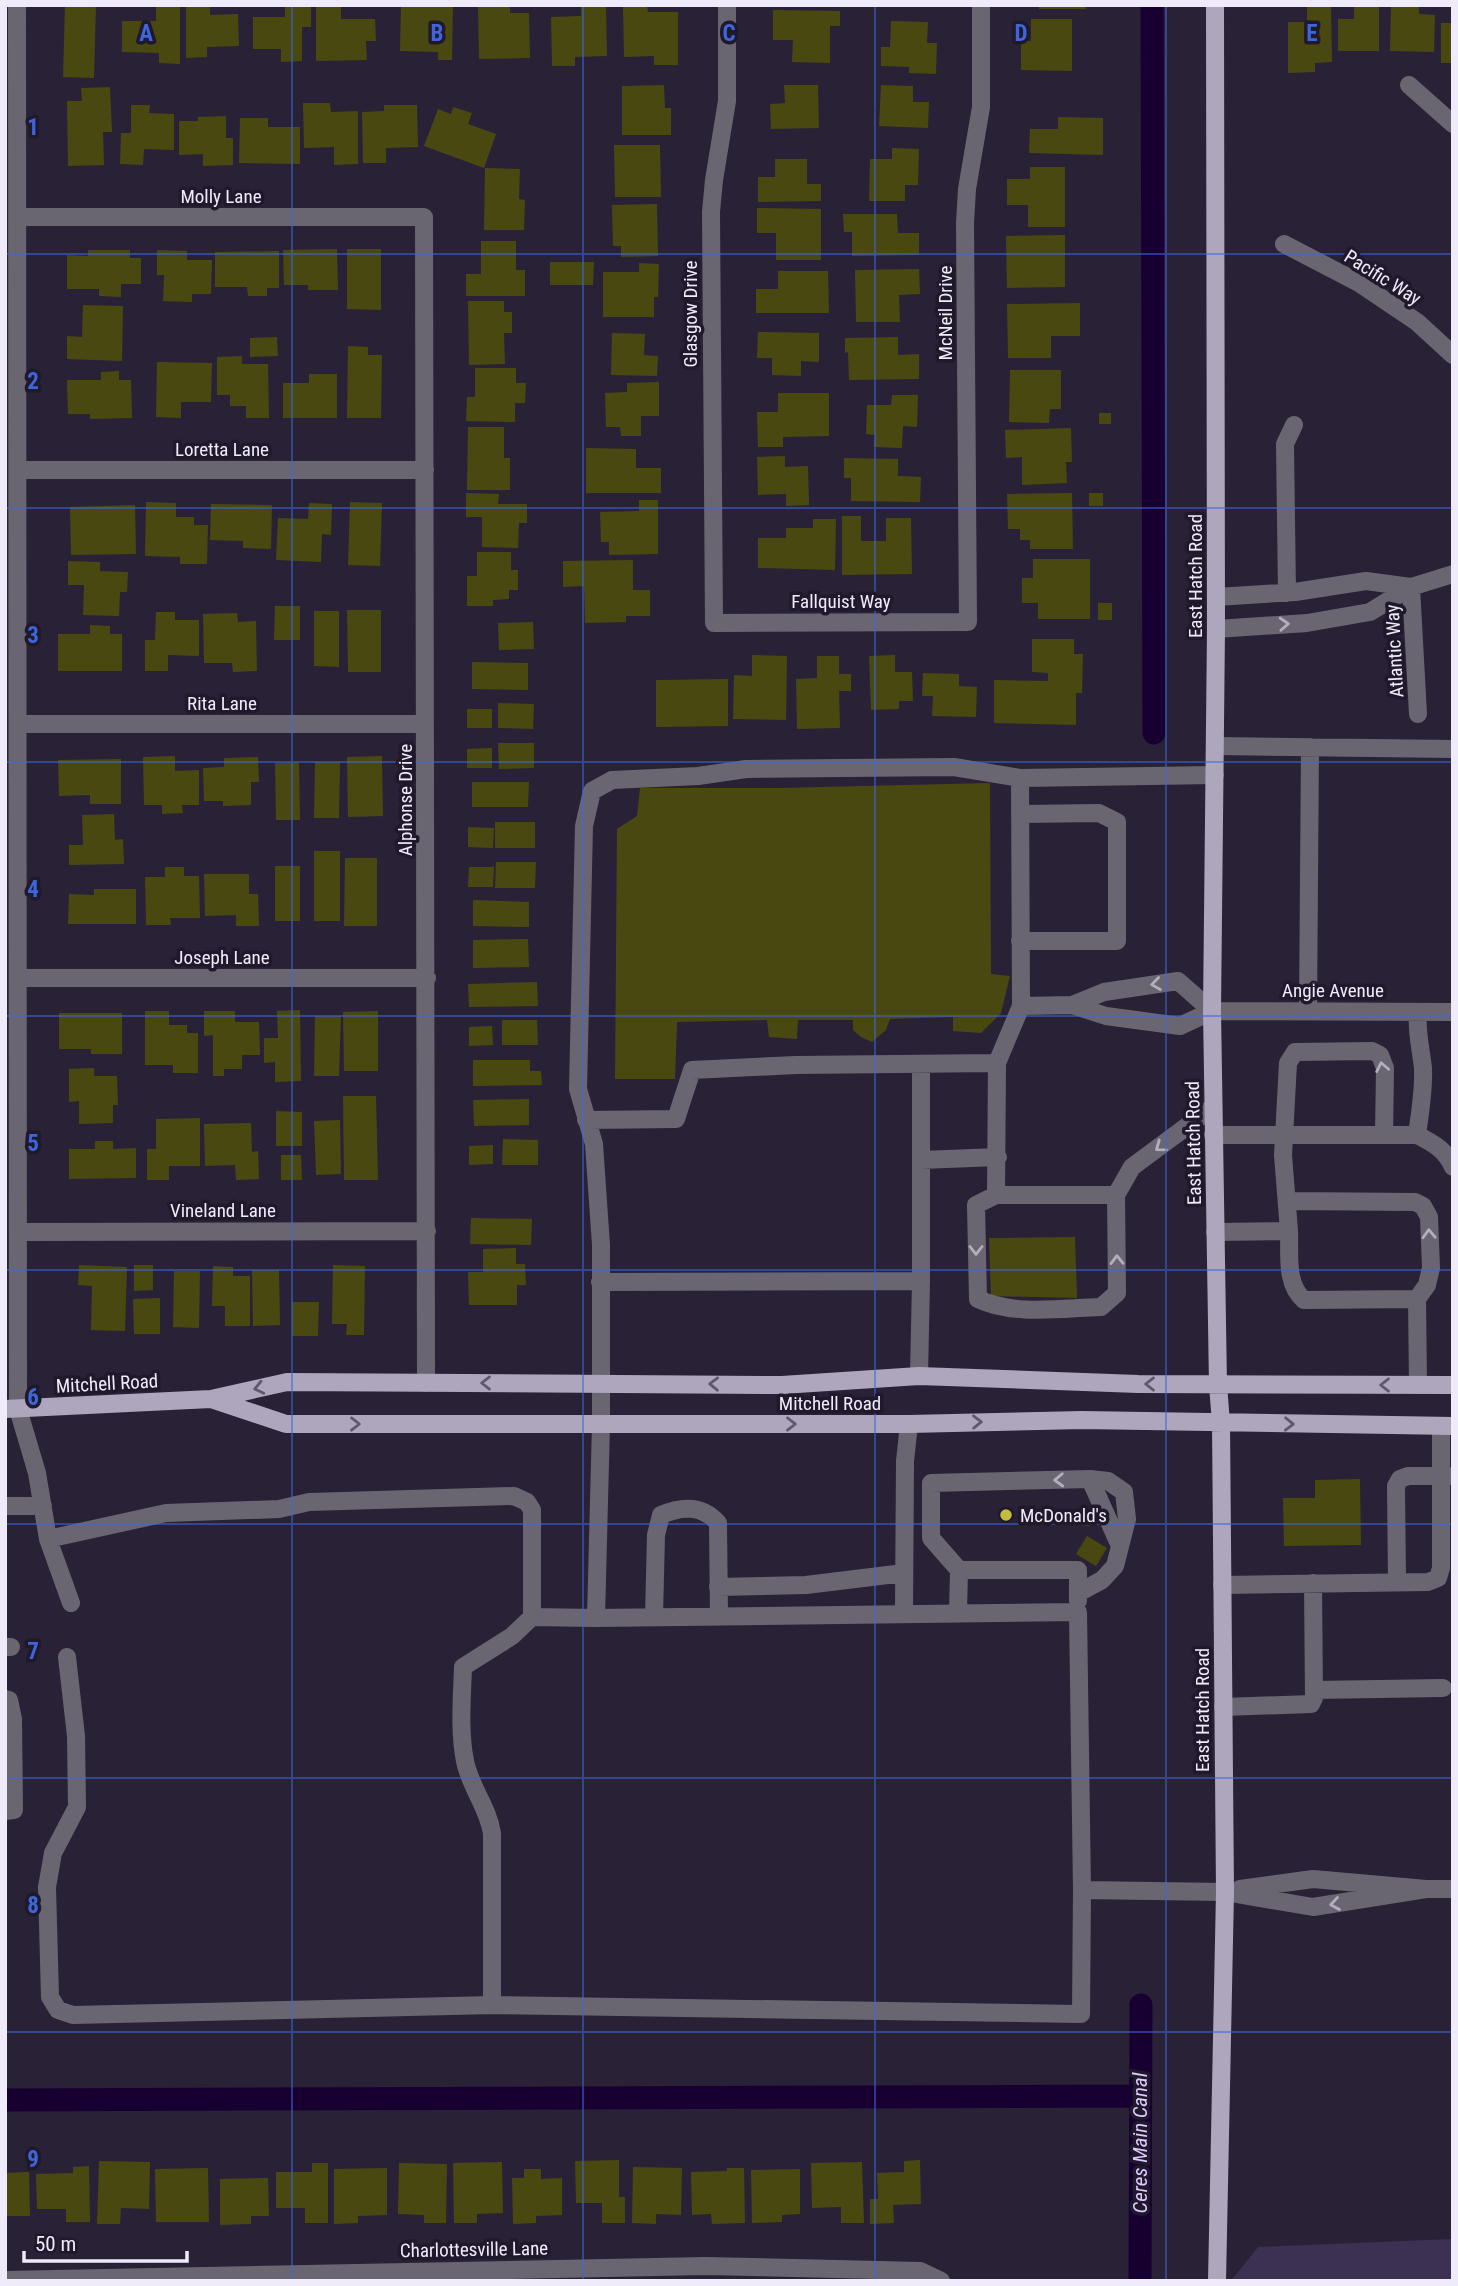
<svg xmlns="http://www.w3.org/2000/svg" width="1458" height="2286" font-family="'Roboto Condensed',sans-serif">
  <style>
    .green { fill: #3d3153 }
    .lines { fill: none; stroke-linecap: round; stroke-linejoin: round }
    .canal { stroke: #170031; stroke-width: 23 }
    .building { fill: #4a4811 }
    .minor { stroke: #6a6671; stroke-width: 18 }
    .major { stroke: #ada6bd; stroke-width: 18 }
    .oneway { stroke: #b4afbc }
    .oneway2 { stroke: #5f586d }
    .grid { fill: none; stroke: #3d66dd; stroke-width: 2; stroke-opacity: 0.55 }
    .poi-dot { fill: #c2bd3f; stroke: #20192c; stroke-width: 2.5 }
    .labels { text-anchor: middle; stroke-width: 7; stroke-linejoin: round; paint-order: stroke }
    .street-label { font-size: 19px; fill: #f0ebfa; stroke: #20192c }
    .poi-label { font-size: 19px; fill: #f0ebfa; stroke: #20192c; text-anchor: start }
    .water-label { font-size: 21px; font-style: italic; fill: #dbcbff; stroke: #20192c }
    .grid-label { font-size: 23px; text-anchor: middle; font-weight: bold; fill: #3d66dd; stroke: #20192c; stroke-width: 7; stroke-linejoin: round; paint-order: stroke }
  </style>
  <rect width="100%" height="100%" fill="#292237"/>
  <path class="green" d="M1453 2239V2281H1231L1258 2247Z"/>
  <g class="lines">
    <path class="canal" d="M1152 5 1154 733
      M5 2100 1140 2096
      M1140 2281 1141 2005"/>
  </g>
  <path class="building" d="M65 5H96L94 78 63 77Z
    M156 5H180V64L159 63V53L122 52V21H156Z
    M186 5H210V15L238 14 239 46 207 47V57L186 58Z
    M285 5H311V27H302V61L281 62V49H253V17H285Z
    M316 5H341V19H375L376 41H366L367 60 316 61Z
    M401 5H453L452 60H438V52L400 51Z
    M478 5H510V13H529L530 58 479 59Z
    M581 5H606L607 56 575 57V66H552L551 17 581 16Z
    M623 5H647L648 12H678V65H654V56L624 57Z
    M1039 5H1086V9H1039Z
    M1307 5H1331L1332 62 1315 63V72L1288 73V22H1307Z
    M1354 5H1379V51H1338V19H1354Z
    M1391 5H1419V14L1435 15 1434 52 1390 51Z
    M773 10 840 11V26H830V63L792 62 793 40H773Z
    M1031 19H1072V71L1021 70V41H1031Z
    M891 21 928 22 927 43H937L936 74 909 73V67L881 66V47H890Z
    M1441 23H1453V63H1441Z
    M664 85 665 108H671V135H622V86Z
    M784 85H818L819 128 771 129 770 104 785 103Z
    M881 85 913 86V102H929L928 128 879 126Z
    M110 87 112 132H103L104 165 68 166 67 101H82L81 88Z
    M303 103H330L331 112 358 111V164L334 165V147L304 148Z
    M131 105H150L149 113 174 114V150L144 149 143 165 120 164 121 133H131Z
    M384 105H417L418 147 386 148V163H363L362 112 384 111Z
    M453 107 472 113 468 124 496 134 484 168 424 146 438 109 451 114Z
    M226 116V138H233V165L203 166V154L179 155V121H198V117Z
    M1058 117 1103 118V155L1029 153 1030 129H1058Z
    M240 118H268V127H300V164L239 163Z
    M614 145H660L661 197H615Z
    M892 148 919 149 918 185H905V201H869L870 159H892Z
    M775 159H807V184H821V201L758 202V177H775Z
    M1030 167H1065V227H1028V205H1007V179H1030Z
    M485 168 520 169 519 199 525 200 524 230H484Z
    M657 204 658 256 621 257V246H613L612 205Z
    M757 208 821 209V260H776V233H757Z
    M843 214H897L898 233H919V255L852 256V232H844Z
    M1065 235V287L1007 288 1006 236Z
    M481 241H516V270H525V296H466V274H481Z
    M337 249 338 290H308V285H284L283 250Z
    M347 249H381V310L347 309Z
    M88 250H130V258H141V284H121V297L99 296V289H67V255L88 256Z
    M157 250 187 251V260H212L211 294H192V302L163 301 164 275H157Z
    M279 251V288H267V296H248L247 287H215V252Z
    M550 262H594L593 285H550Z
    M639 263 659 264 658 297H654V317H603V272H639Z
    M919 269 920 294 899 295 900 322H856L855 270Z
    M778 271H828L829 313H756V289H778Z
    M468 301H504V312H512V333H504L505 364 469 365Z
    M1080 303V336H1051V358H1008L1007 304Z
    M83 305 123 306 122 361 67 359V336L82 337Z
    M758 332 819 333V362L801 361V376L772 375V358H757Z
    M612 333 645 334 644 355 658 356 657 376 611 375Z
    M277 337 278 356 250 357V338Z
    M898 337V355L919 354V379L849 380 848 352 845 353V338Z
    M348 346 368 347V355H382L381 418H347Z
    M242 356V364H268L269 418H246V406H230V395H217V357Z
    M157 362 212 363 211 402H181V418L156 417Z
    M475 368H516V383H526L525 403H515V422L466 421 467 397H475Z
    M1010 370H1061V409H1050L1049 423 1009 422Z
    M119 371V380H131L132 418 90 419V414H68L67 380H101V372Z
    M309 374H337V418H283V383H309Z
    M659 382V416H641V436H621L620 427H606L605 393 627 392V383Z
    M778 393H829V436L783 437V447H758L757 412H778Z
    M892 395H918L917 427 903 426 902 448 874 447 875 435 866 434 867 405H891Z
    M1099 413H1111V424H1099Z
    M468 427H504V458H510V490H467Z
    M1071 428 1072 462H1066L1067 483 1022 485V457L1006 458 1005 430Z
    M586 448 636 449V468H661V493H586Z
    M785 456V467L808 466 809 505 786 506V494L758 495 757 457Z
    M844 458 898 459V476L921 477 920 502 851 501V478H844Z
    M466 493 499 494 498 504H527V523H519L518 548 482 547V517H466Z
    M1072 493 1073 549H1030V540H1020V529H1008L1007 494Z
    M1089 493H1103V506H1089Z
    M639 500H658V554L609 555V542H601L600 512 639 511Z
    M146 502 176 503V517H194V525H208L207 564H180V557L145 556Z
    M350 502 382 503 380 566 348 565Z
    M309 503 332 504 331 535 322 534 321 562 276 560 278 518 308 519Z
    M211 504 272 505 271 549 243 548V541L210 540Z
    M135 505 136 554 71 555 70 507Z
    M842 516H861V541H886V518H911L912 574 842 575Z
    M813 519H836L835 570 758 568V538H786V528H813Z
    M477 552H511V570H518V590H509V599L493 600V606H467V576H477Z
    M1033 559H1090V619H1038V603H1022V578H1033Z
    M633 560V590H650V616H626V622L585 623 584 586 563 587V561Z
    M68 561 100 562V571L128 572 127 592H120L119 616 83 615 84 585H68Z
    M1098 603H1112V620H1098Z
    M275 606H300V640H274Z
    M347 610H381V672H348Z
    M314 611H339V667L314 666Z
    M156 612H175V620H199V656L168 655V671H145V640H155Z
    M237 613 238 622 256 621 257 671 233 672 232 663H204L203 614Z
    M533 622 534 649 499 650 498 623Z
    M90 625 110 626V634H122V671H58V634H90Z
    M1032 639H1074V654H1083L1082 693H1076V725L994 723V680L1048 681V673L1032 672Z
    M752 655 787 656 786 720 733 719 734 675 752 676Z
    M895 655V672H912L913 701H899V709L871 710 869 656Z
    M817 656H839V674H851V691H839L840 728 797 729 796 679 817 678Z
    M472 662 528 663V690L472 689Z
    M923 673 959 674V686L977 687 976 717 932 716 933 696H922Z
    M728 679V726L656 727V680Z
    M498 703 534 704 533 729 498 728Z
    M467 709H492V728H467Z
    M498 743H534V768L499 769Z
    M492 748V768H467V749Z
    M175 756V771L199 770V805H182L183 813 162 814V805H144L143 757Z
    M382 756 383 816 348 817 347 757Z
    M258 757 259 782H251V805L223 806V801H204L203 768 224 767V758Z
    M121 759V804H90V795L59 796 58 760Z
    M299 762 300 820H276L275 763Z
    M315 762H340L339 818H314Z
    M472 782H529L528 807H472Z
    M990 783 991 974 1010 976 1001 1013 981 1033 953 1031V1017L890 1019 886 1030 872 1042 861 1037 853 1030V1020H798L797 1039 769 1037 767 1020 677 1022 675 1079H615L617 829 637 816 640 788H780Z
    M114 814 115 840 123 839 124 864 69 865V845H83L82 815Z
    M495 822H535V848H495Z
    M468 827 494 828 493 848 468 847Z
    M314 851H340V921H314Z
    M345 858H377V926H344Z
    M496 862H536L535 888H495Z
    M275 866H300V921H275Z
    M165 867H184V876H199L200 918H170L171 925H146L145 877H165Z
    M469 867H494L493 887H468Z
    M204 874H249V894H258L259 926H236V915L205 916Z
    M94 889H136V924H68L69 894 94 895Z
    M473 900 529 902V927L473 926Z
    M528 939 529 967 473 968V940Z
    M537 982 538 1006 469 1007 468 984Z
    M300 1010 301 1081 275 1082V1062L264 1063V1038H278L277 1011Z
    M145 1011H169V1025H187V1033H198V1073H173V1065H145Z
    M204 1011H235V1022H259L260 1055H242V1069H224V1076H213V1035L204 1036Z
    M378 1011V1071H344L343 1012Z
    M59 1013H122V1054H91V1049H59Z
    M315 1016H341L339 1076H314Z
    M502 1020H537L538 1045H502Z
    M492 1026 493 1045 469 1046V1027Z
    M473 1060H530V1071H541L542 1085 473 1086Z
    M94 1068V1076H117L118 1105H113V1123L79 1124V1101L69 1102V1069Z
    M343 1096H376L378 1180H344Z
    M529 1099V1125L474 1126 473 1100Z
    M276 1111 302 1112V1146H276Z
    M200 1118V1166H169V1180H147V1149H156V1119Z
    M340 1120 341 1174 316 1175 314 1121Z
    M251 1123 252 1152 258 1151 259 1179 236 1180 235 1165 205 1166 204 1124Z
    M503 1139 538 1140V1165H502Z
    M95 1141H113V1149L136 1148V1178L69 1179V1149H95Z
    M493 1145V1164L469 1165V1146Z
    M281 1155H301L302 1180H281Z
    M471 1218 532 1219 531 1245 470 1244Z
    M1075 1237 1077 1298 991 1296 989 1238Z
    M516 1248V1264H525L526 1285H517V1305H469L468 1272H483V1249Z
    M79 1265 127 1267 125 1331 91 1330 92 1286 78 1285Z
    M134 1265H153V1290L134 1291Z
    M333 1265 365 1266 364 1335H346L347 1324H332Z
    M213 1266 233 1267V1276H250V1326H225V1306H212Z
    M252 1270H279L280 1325 253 1326Z
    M174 1271H200L199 1328 173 1327Z
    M160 1298V1334H134L133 1299Z
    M292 1302H319L318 1336H292Z
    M1360 1479 1361 1545 1284 1546 1283 1498H1315V1480Z
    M1082 1515H1092L1091 1526H1082Z
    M1087 1536 1107 1548 1096 1566 1076 1554Z
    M619 2160V2197H625V2223H602V2203H576L575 2161Z
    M920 2160 921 2204 893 2205 894 2223 870 2224V2199H878L877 2173 904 2172V2161Z
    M99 2161 150 2162 149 2209 121 2208 120 2224H97Z
    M502 2162 503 2213 477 2214V2223H454L453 2163Z
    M862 2162 864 2223H841V2207L812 2208 811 2163Z
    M312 2163H328V2223H305V2208H276V2172H312Z
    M399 2163 447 2164 446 2223H424V2215L398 2214Z
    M89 2166 90 2222H66V2209H37L36 2174 73 2173V2167Z
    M633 2167 682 2168 681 2215 656 2214V2224L632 2223Z
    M208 2168 209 2222H156L155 2169Z
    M387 2168V2215L358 2216V2223L334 2224V2169Z
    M727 2168H744L745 2223 712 2224 711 2214 692 2215 691 2172 727 2171Z
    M524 2169H541V2179L562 2178V2215L536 2216V2223L513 2224 512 2178H524Z
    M800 2169V2214L782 2215V2222L752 2223 751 2170Z
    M29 2172 30 2216H5V2173Z
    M268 2178 269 2216H251V2224L220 2225V2179Z"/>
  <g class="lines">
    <path class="minor" d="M17 5 18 1409 37 1473 48 1539 71 1603
      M727 5V101L714 180 711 212 714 623 968 622 965 223 967 189 981 107V5
      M1409 85 1453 124
      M17 217H424L426 1383
      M1284 244 1359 283 1417 322 1453 355
      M18 470H425
      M1411 587 1418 714
      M1287 593 1285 444 1294 425
      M1216 597 1295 592 1366 581 1411 587
      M1216 629 1307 623 1370 612 1411 587 1453 574
      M18 724H425
      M1215 746 1453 749
      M1215 775 1020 778 954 767 746 769 698 776 612 780 592 791 584 826 578 1089 594 1144 601 1245V1424L596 1618 1078 1612 1082 1890 1225 1892 1313 1907 1426 1889
      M1020 778 1021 1006 997 1063 996 1195H1116
      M1020 814 1099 813 1117 822V941H1020
      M18 978H427
      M1021 1006 1072 1005
      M1212 1011 1178 981 1104 992 1072 1005 1106 1016 1180 1026 1212 1011 1453 1012
      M1308 1011 1310 747
      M1418 1012C1416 1031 1421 1049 1423 1068 1424 1090 1420 1113 1417 1135 1433 1143 1446 1150 1453 1167
      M586 1120 676 1119 692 1070 796 1065 997 1063
      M1213 1135H1417
      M921 1160V1064
      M996 1195 976 1205 978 1299C1014 1316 1062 1308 1101 1307L1117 1293 1116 1195 1132 1167 1213 1107
      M1288 1201 1415 1202 1423 1206 1429 1217 1431 1268 1427 1285 1417 1299
      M1289 1231 1283 1155 1288 1063 1295 1052 1372 1051 1380 1055 1385 1068 1384 1135
      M18 1232 427 1231
      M1215 1232 1289 1231C1290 1254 1285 1284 1304 1300L1417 1299 1418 1385
      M921 1281V1160L998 1157
      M600 1282 921 1281 919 1376
      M1090 1479 1120 1546
      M5 1506H43
      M48 1539 166 1513 279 1509 309 1502 514 1496 527 1502 532 1510V1617
      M959 1570 931 1538V1483L1090 1479 1108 1481 1124 1492 1127 1519 1115 1566 1102 1580 1078 1593
      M1397 1582 1396 1486 1400 1479 1408 1476H1450
      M1222 1585 1428 1582 1438 1578 1441 1568V1426
      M718 1587 806 1585 904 1573
      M904 1613 905 1461 909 1424
      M958 1613 959 1570H1078V1601
      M654 1617 656 1535 661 1515C682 1506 702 1505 718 1523L719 1616
      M5 1647H11
      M67 1657 76 1736 77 1807 53 1853 47 1887 50 1997 58 2010 73 2015 492 2005 1081 2014 1082 1890
      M1314 1690 1443 1688
      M5 1699 9 1700 13 1719 14 1810 5 1811
      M1223 1707 1311 1704 1314 1698 1313 1583
      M1240 1889 1313 1879 1426 1889H1453
      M492 2005V1833C488 1807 470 1787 465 1761 459 1731 462 1698 463 1667L512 1636 532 1617 596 1618
      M5 2280 705 2266 920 2271 941 2281"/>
    <path class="major" d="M1215 5 1216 629 1212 1011 1218 1385 1221 1423 1225 1892 1217 2281
      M211 1399 286 1424H909L1082 1420 1453 1426
      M5 1409 211 1399 287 1382 782 1385 919 1376 1138 1384 1453 1385"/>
  </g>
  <defs><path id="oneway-chevron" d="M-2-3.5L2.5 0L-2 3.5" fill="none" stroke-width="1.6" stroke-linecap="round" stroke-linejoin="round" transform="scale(1.75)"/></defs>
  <g class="oneway">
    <use href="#oneway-chevron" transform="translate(1284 624) rotate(-3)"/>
    <use href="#oneway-chevron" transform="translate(1156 984) rotate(172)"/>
    <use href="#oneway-chevron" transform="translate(1382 1067) rotate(-101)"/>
    <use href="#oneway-chevron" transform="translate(1160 1147) rotate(144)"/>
    <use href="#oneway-chevron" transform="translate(1429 1234) rotate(-92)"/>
    <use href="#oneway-chevron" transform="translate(976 1250) rotate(90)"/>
    <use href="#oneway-chevron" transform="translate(1117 1260) rotate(-91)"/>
    <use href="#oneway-chevron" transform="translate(1059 1480) rotate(178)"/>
    <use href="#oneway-chevron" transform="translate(1335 1904) rotate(171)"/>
  </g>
  <g class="oneway2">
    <use href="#oneway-chevron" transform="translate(486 1383) rotate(180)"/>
    <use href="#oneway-chevron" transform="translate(714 1384) rotate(-179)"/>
    <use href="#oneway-chevron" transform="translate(1150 1384) rotate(-180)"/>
    <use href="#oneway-chevron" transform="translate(1385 1385) rotate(180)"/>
    <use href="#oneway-chevron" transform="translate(259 1388) rotate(167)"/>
    <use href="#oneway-chevron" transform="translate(977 1422) rotate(-1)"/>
    <use href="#oneway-chevron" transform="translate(355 1424)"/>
    <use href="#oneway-chevron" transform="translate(791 1424)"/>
    <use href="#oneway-chevron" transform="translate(1289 1424) rotate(1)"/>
  </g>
  <path class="grid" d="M292 5V2281M583 5V2281M875 5V2281M1166 5V2281M5 254H1453M5 508H1453M5 762H1453M5 1016H1453M5 1270H1453M5 1524H1453M5 1778H1453M5 2032H1453"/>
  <circle class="poi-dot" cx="1006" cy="1515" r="7"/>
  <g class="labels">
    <g class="street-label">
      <text x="221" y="203">Molly Lane</text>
      <text transform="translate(1383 277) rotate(32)" y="7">Pacific Way</text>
      <text transform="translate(945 313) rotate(-90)" y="7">McNeil Drive</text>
      <text transform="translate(690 314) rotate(-90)" y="7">Glasgow Drive</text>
      <text x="222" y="456">Loretta Lane</text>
      <text transform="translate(1195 576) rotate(-90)" y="7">East Hatch Road</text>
      <text x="841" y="608">Fallquist Way</text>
      <text transform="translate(1394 651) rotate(-93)" y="7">Atlantic Way</text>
      <text x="222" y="710">Rita Lane</text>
      <text transform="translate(405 800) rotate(-90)" y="7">Alphonse Drive</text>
      <text x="222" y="964">Joseph Lane</text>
      <text x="1333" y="997">Angie Avenue</text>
      <text transform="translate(1193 1143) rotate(-91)" y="7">East Hatch Road</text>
      <text x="223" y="1217">Vineland Lane</text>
      <text transform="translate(107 1383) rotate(-3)" y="7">Mitchell Road</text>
      <text x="830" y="1410">Mitchell Road</text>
      <text transform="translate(1202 1710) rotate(-90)" y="7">East Hatch Road</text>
      <text transform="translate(474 2249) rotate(-1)" y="7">Charlottesville Lane</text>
    </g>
    <g class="poi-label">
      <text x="1020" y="1522">McDonald's</text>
    </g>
    <g class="water-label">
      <text transform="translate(1140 2143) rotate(-90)" y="7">Ceres Main Canal</text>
    </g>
  </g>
  <g class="grid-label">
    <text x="146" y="41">A</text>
    <text x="437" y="41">B</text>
    <text x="729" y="41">C</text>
    <text x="1021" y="41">D</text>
    <text x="1312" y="41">E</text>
    <text x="33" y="135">1</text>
    <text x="33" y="389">2</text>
    <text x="33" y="643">3</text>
    <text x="33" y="897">4</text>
    <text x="33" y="1151">5</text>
    <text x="33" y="1405">6</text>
    <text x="33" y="1659">7</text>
    <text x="33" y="1913">8</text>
    <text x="33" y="2167">9</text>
  </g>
  <rect width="1458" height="2286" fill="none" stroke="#f0ebfa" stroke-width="14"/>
  <path d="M24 2251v10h163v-10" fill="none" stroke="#f0ebfa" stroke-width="3.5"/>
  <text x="35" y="2251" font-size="21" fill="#f0ebfa" stroke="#20192c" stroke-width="5" paint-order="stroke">50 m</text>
</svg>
